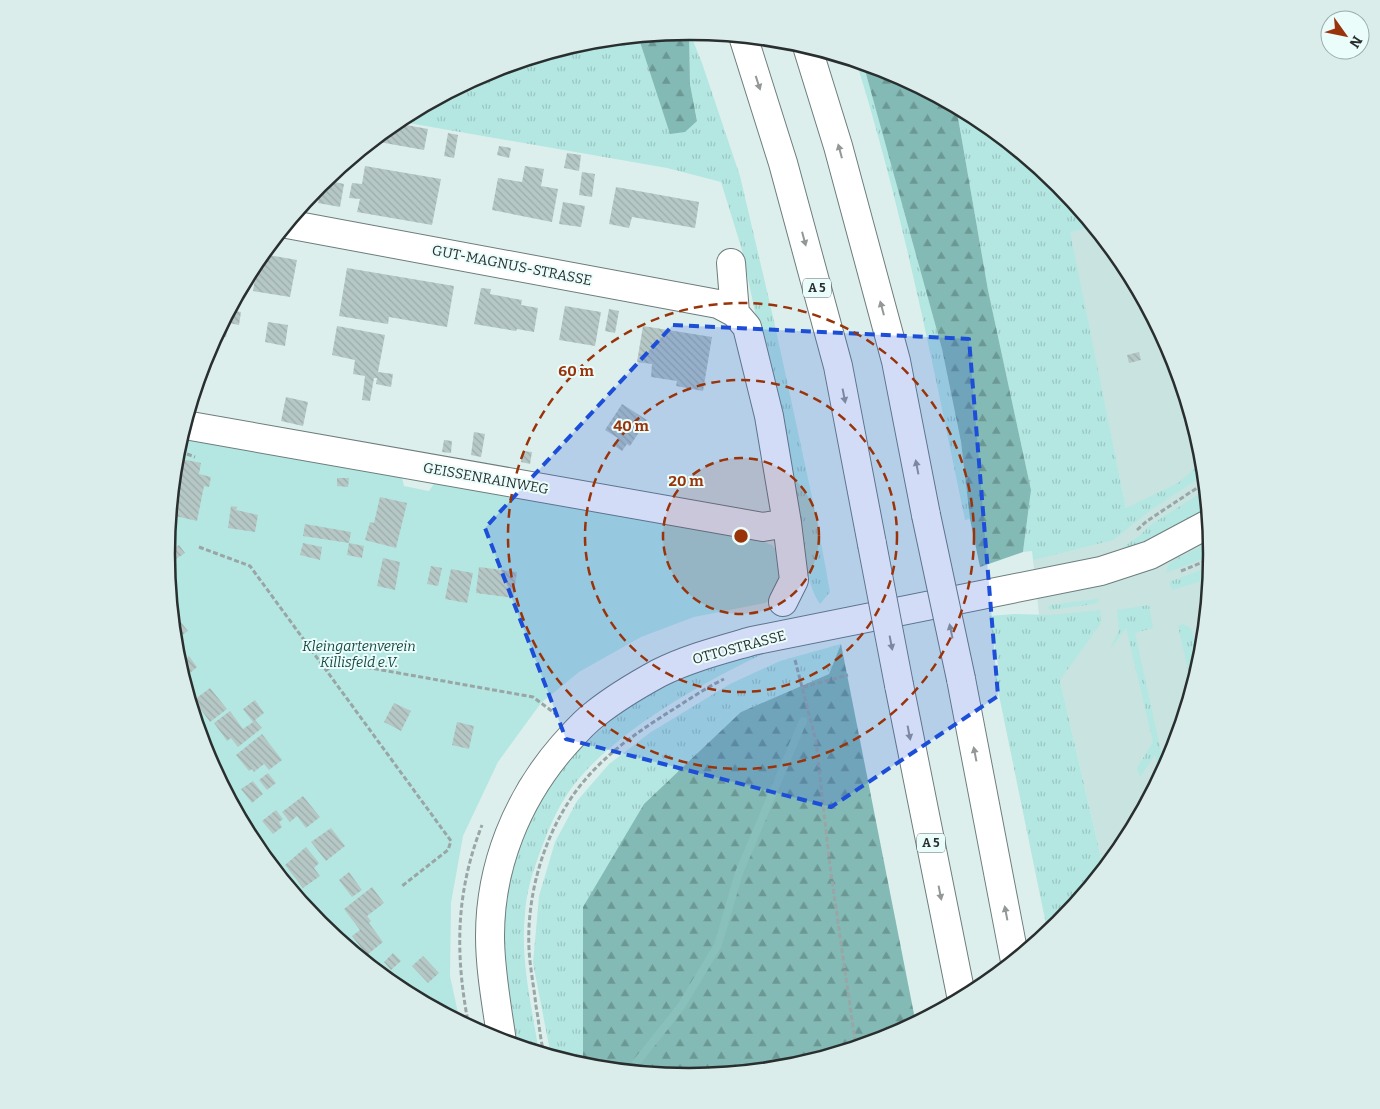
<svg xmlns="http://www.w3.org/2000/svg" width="1380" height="1109" font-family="Bitter,serif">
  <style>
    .built { fill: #c8e3e0 }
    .grass { fill: url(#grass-tufts) }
    .forest { fill: url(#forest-firs) }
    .garden { fill: #b4e7e2 }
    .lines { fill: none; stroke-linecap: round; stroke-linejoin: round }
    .stream { stroke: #8ac0bb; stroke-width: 8 }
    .building { fill: url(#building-back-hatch) }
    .minor-casing { stroke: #6d7d7c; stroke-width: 30 }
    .major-casing { stroke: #6d7d7c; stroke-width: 30 }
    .highway-casing { stroke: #6d7d7c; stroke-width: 30 }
    .path { stroke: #99a6a5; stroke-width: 3; stroke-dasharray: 5 2.5; stroke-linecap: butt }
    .minor { stroke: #fff; stroke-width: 28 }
    .major { stroke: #fff; stroke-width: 28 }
    .highway { stroke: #fff; stroke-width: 28 }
    .highway-bridge-casing { stroke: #6d7d7c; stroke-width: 30; stroke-linecap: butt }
    .highway-bridge { stroke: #fff; stroke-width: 28 }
    .oneway { fill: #949797 }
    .marked { fill: #1d4ed8; fill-opacity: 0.2; stroke: #1d4ed8; stroke-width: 4; stroke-dasharray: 10 6; stroke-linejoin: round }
    .ring { fill: none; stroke: #993309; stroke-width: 2.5; stroke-dasharray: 9 6 }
    .labels { text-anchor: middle; stroke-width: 4; stroke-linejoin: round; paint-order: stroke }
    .shield { fill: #eafdfb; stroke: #636d6c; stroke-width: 1 }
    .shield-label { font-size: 12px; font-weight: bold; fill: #292f2f }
    .street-label { font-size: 14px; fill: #292f2f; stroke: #eafdfb }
    .park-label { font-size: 14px; font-style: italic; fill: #184946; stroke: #eafdfb }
    .rim { fill: none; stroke: #292f2f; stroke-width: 2.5 }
    .centre { fill: #993309; stroke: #eafdfb; stroke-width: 2.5 }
    .ring-label { font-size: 15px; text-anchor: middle; font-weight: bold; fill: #993309; stroke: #eafdfb; stroke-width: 4; stroke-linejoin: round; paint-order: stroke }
  </style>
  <defs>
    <pattern id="grass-tufts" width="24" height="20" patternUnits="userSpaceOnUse" patternTransform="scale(1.25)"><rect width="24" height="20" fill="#b4e7e2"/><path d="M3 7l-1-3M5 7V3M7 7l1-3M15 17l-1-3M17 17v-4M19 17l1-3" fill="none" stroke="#9bc6c2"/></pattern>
    <pattern id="forest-firs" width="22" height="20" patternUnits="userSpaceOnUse" patternTransform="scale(1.25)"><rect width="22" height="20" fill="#84bab5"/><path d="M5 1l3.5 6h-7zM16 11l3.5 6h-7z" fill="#6c9894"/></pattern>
    <pattern id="building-back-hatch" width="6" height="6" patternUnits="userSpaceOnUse" patternTransform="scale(1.25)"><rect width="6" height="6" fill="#b6c8c6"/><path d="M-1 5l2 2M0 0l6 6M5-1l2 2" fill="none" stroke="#9cacaa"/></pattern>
  </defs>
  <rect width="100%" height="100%" fill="#ddefed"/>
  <path class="built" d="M1094 226 1125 264 1174 355 1203 453 1213 555 1203 657 1173 755 1125 845 1104 871 1060 680 1039 614 1033 560 1040 553 1126 508 1069 231Z"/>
  <path class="grass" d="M689 31 702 63 740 176 774 321 817 520 830 592 820 604C807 585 806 560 802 537L742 250 721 182 667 168 397 121 490 71 588 41 638 36 670 133 697 120 690 84Z
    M856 61 863 63 942 349 961 443 970 519 965 520C933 366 903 211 856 61Z
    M956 106 981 120 1060 185 1094 226 1070 232 1126 508 1178 483 1204 461 1205 474 1151 510 1113 540 1033 560 1032 551 1023 552 1031 490 988 290Z
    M1207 489 1209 507C1179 527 1149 543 1115 553L1139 536 1152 524Z
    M1212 541 1213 555 1166 573 1169 564 1174 560Z
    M1212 566 1211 578 1172 590 1169 582Z
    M1096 599 1099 600 1098 602 1093 604 1051 610 1047 608 1051 605Z
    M1149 605 1153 628 1135 633 1165 770 1161 778 1155 755 1140 777 1137 768 1153 742 1126 628 1111 648 1112 644 1119 631 1117 610Z
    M1100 610 1101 623 1060 680 1104 871 1060 925 1048 934 994 671 999 670 989 616 1014 614 1051 615Z
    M1182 624 1191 628 1201 664 1193 691 1178 626Z
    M841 644 829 674 741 712 583 1061 599 1069 588 1068 551 1056 533 963 539 896 555 842 577 801 609 764 651 732 730 684 780 661Z
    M773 649C706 681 614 730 570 790 556 810 547 833 539 855 532 874 526 894 525 914 520 960 532 1007 539 1053L518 1046C511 1007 503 966 504 926 505 883 522 829 545 793 560 769 580 748 600 730 613 719 627 706 642 698 670 684 700 670 729 660 744 656 759 653 773 649Z"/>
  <path class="forest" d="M689 31 690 84 697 121 685 132 670 134 638 36Z
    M863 63 891 71 956 106 988 290 1031 490 1023 552 980 567 970 519 961 442 942 349Z
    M841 644 916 1024 890 1038 792 1068 690 1078 599 1069 583 1061V907L644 804 741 712 829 674Z"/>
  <path class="garden" d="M181 437 401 473 404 486 429 491 437 479 746 535 772 545 783 558 782 567 773 598 765 603 694 617 641 637 579 672 541 703 498 762 463 836 451 903 450 976 460 1022 399 989 320 924 255 845 206 754 177 656 167 554 177 452Z"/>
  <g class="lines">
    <path class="stream" d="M629 1072 682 1005 718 945 739 873 803 721"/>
  </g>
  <path class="building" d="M395 123 428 129 424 150 379 142 381 135Z
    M448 133 458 135 454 158 444 156Z
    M499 146 511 148 509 158 497 155Z
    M567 153 581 155 579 171 564 168Z
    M365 166 441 179 432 225 357 212 360 199 349 198 352 183 362 184Z
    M525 166 544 169 541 186 558 189 552 222 492 210 498 178 522 182Z
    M582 172 595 174 592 197 579 195Z
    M325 180 344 184 340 207 318 203 322 183Z
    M616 187 699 202 695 228 632 217 629 228 609 224Z
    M563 202 585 206 581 227 559 224Z
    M263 254 297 260 290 297 253 291 258 260Z
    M347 268 454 286 447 327 389 317 388 324 339 316Z
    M481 288 491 289 490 294 522 300 521 305 538 308 534 332 517 329 516 331 474 324Z
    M565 306 601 312 595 346 559 340Z
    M609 309 619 311 615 333 605 331Z
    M230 310 241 312 239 325 229 323 226 337 217 335Z
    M268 322 288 325 285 346 265 342Z
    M337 326 385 335 378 372 393 374 391 387 376 384 377 378H374L370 401 362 400 365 376 353 374 355 360 332 355Z
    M643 326 712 337 703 391 676 386 677 381 651 377 652 364 637 362Z
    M1139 352 1141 360 1129 363 1127 355Z
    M286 397 308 402 303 426 281 421Z
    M622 404 647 420 630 446 627 444 622 451 613 445 618 438 605 430Z
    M474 432 485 434 481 457 471 455Z
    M444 440 452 441 451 453 442 452Z
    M523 451 532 452 530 464 521 462Z
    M176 458 201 463 199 474 211 477 209 487 204 486 197 521 171 515Z
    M337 478H349L348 487 337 486Z
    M380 497 407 503 396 548 365 540 370 522 374 523Z
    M231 506 237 507 236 510 258 515 255 532 228 528Z
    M305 524 351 532 349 543 303 536Z
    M303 543 322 547 320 560 300 555Z
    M349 543 364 546 362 558 347 555Z
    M179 545 185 553 176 559 171 550Z
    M383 558 400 562 395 590 377 586Z
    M431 566 442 568 438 586 427 584Z
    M479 567 517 572 513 598 476 593Z
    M451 569 473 573 467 603 445 599Z
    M176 616 188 631 175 640 173 618Z
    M1204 647 1203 657 1201 664 1197 649Z
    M189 656 197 667 183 679 179 664Z
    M210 688 227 709 210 722 194 700Z
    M255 700 264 713 255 720 262 728 238 747 231 738 227 741 214 723 230 711 243 729 253 722 243 709Z
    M394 703 411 711 401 731 384 722Z
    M457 722 474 726 469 749 452 745Z
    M262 734 282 760 269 770 264 764 254 772 252 769 249 771 236 755Z
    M268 773 276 783 267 790 259 780Z
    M253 781 263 794 252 803 241 789Z
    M303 796 320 817 306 828 297 816 290 822 282 812Z
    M276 810 283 819 279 822 282 827 273 834 262 821Z
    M331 828 345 846 326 861 311 842Z
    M306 847 319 863 314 868 320 876 303 888 285 865Z
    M349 872 362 890 352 897 339 880Z
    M372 887 384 903 367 916 371 921 369 923 383 942 367 955 352 936 360 930 344 909Z
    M393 953 401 961 391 970 384 962Z
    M423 956 439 973 428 983 412 966Z"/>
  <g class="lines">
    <defs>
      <path id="minor" d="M287 224 718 304 735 313
        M731 263 735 313 747 327 769 416 787 523 794 580 783 602
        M185 425 763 527 787 523"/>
      <path id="major" d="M502 1042C497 1007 490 971 490 936 490 866 517 799 563 746 573 735 583 723 595 714 615 698 637 685 659 673 689 658 721 650 752 641L1101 571 1150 555 1210 523"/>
      <path id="highway" d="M743 36 783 163 838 366 872 544
        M807 46 838 146 896 361 926 515
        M961 679 1015 961
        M899 685 962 1000"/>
    </defs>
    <use href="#minor" class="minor-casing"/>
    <use href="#major" class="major-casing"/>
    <use href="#highway" class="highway-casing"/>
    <path class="path" d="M187 454 195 457
      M1137 530 1147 521 1206 482
      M199 547 250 566 451 841 448 850 402 886
      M1181 571 1213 558
      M795 660 816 741 830 866 856 1048
      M325 671 337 662 533 697 557 715
      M803 687 848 675
      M469 1027C455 956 455 894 482 825
      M544 1054C540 1038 539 1022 536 1006 534 987 530 968 529 949 526 888 549 817 592 772 614 748 641 730 669 712 687 701 705 688 724 679"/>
    <use href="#minor" class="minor"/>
    <use href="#major" class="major"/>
    <use href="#highway" class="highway"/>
    <defs>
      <path id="highway-bridge" d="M926 515 961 679
        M872 544 899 685"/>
    </defs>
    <use href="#highway-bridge" class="highway-bridge-casing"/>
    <use href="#highway-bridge" class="highway-bridge"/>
  </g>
  <defs><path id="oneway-solid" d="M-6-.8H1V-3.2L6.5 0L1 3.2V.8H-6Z" transform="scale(1.25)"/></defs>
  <g class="oneway">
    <use href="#oneway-solid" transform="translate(758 83) rotate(72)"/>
    <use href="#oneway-solid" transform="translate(840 151) rotate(-105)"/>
    <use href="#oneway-solid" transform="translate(804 239) rotate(75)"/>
    <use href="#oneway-solid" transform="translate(882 308) rotate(-105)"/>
    <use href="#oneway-solid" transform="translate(844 396) rotate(79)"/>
    <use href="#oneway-solid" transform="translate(917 467) rotate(-101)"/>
    <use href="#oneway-solid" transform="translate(951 631) rotate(-102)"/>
    <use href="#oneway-solid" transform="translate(891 643) rotate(79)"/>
    <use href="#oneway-solid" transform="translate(909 733) rotate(79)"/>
    <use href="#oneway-solid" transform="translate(975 754) rotate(-101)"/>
    <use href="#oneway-solid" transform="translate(940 893) rotate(79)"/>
    <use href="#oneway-solid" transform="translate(1006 913) rotate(-101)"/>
  </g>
  <path class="marked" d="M673 325 969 339 998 696 831 807 566 739 485 528Z"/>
  <circle cx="741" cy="536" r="78" fill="#993309" fill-opacity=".12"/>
  <g class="ring">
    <circle cx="741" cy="536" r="78"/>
    <circle cx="741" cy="536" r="156"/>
    <circle cx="741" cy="536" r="233"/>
  </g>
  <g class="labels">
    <g class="shield">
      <rect x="803" y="278.5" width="28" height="19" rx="4"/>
      <rect x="917" y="833.5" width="28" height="19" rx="4"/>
    </g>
    <g class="shield-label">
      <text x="817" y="292">A 5</text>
      <text x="931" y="847">A 5</text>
    </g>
    <g class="street-label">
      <text transform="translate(512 265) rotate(11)" y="5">GUT-MAGNUS-STRASSE</text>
      <text transform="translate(486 478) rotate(10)" y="5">GEISSENRAINWEG</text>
      <text transform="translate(739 647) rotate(-15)" y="5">OTTOSTRASSE</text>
    </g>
    <g class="park-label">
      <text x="359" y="651">Kleingartenverein<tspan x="359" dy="16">Killisfeld e.V.</tspan></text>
    </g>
  </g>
  <path d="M0 0H1380V1109H0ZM175 554a514 514 0 1 1 1028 0a514 514 0 1 1-1028 0Z" fill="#dbedeb" fill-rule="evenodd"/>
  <path class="rim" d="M175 554a514 514 0 1 1 1028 0a514 514 0 1 1-1028 0Z"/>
  <circle cx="741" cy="536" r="8" class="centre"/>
  <g class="ring-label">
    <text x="576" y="376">60 m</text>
    <text x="631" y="431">40 m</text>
    <text x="686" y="486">20 m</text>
  </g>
  <g transform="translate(1345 35) rotate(123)"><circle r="24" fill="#eafdfb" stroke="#9daba9"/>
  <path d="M0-4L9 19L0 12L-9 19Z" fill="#993309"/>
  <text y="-8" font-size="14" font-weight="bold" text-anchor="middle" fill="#292f2f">N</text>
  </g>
</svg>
